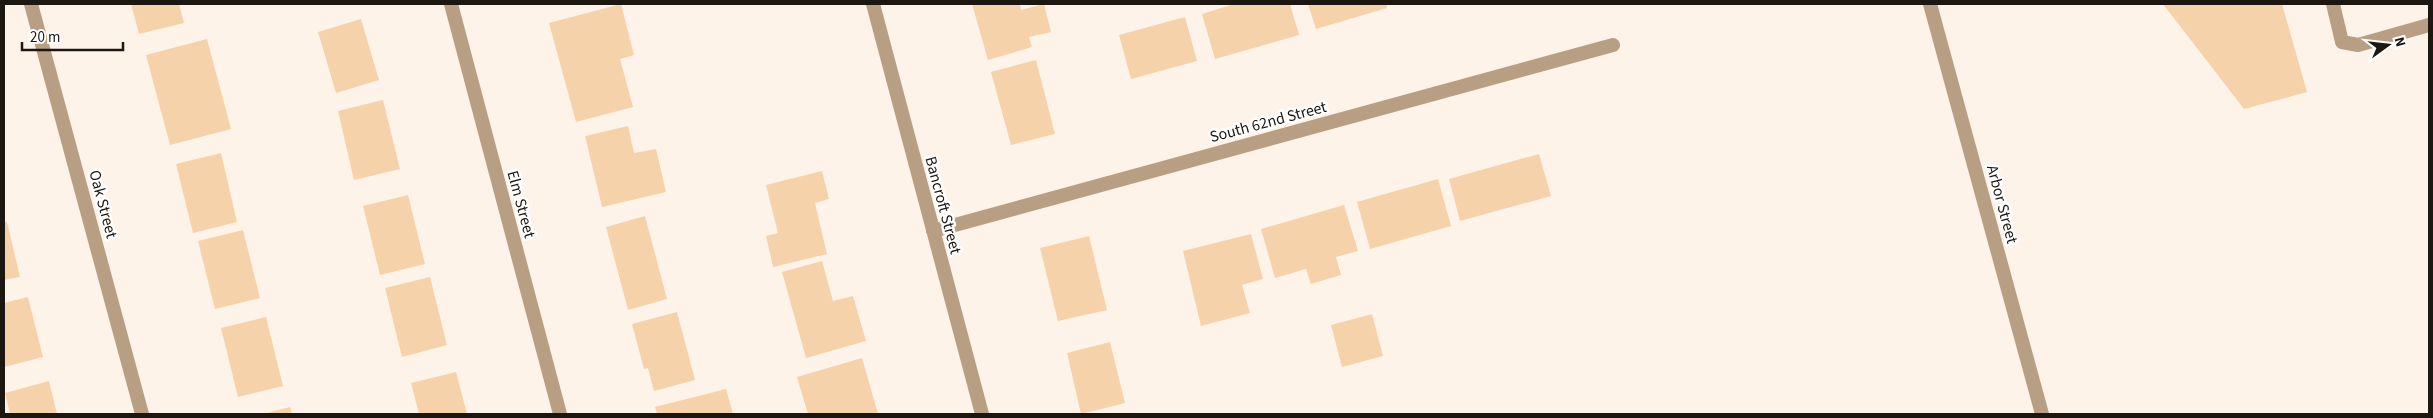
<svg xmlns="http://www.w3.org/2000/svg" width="2433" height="418" font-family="'Source Sans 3',sans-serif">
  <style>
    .building { fill: #f6d2aa }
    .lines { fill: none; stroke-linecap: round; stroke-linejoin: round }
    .service { stroke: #b89e83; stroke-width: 14 }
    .minor { stroke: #b89e83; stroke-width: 14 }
    .labels { text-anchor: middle; stroke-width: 5; stroke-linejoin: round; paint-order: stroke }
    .street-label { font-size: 16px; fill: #1d1711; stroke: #fff }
  </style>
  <rect width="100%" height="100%" fill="#fef3e8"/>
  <path class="building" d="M131 4H179L184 23 139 34Z
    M621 4 634 55 620 59 633 107 576 122 549 23Z
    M972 4H1020L1021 10 1044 4 1051 32 1029 37 1032 47 988 60Z
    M1234 4H1290L1299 35 1215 59 1202 14Z
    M1308 4H1386L1387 8 1316 29Z
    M2163 4H2282L2307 92 2244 109Z
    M1185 17 1197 61 1131 79 1119 35Z
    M361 19 379 80 336 93 318 32Z
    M207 39 231 129 170 145 146 55Z
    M1036 60 1055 134 1011 145 991 72Z
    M383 100 400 169 354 180 338 111Z
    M628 126 634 153 656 149 666 192 602 207 585 136Z
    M221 153 237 222 193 233 176 164Z
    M1539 154 1551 196 1460 221 1449 179Z
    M822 171 829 199 815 203 827 254 773 267 766 236 778 233 766 185Z
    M1438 179 1451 226 1370 249 1357 202Z
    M408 195 425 264 380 275 363 206Z
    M1344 205 1358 251 1336 257 1341 275 1311 284 1306 269 1275 278 1261 229Z
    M645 216 667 299 628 310 606 227Z
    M4 222H7L20 277 4 280Z
    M243 230 260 298 215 309 198 241Z
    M1251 234 1263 279 1242 285 1250 313 1201 326 1183 251Z
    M1089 236 1107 310 1058 321 1040 248Z
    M822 261 833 301 853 296 866 341 806 358 782 272Z
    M430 277 447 345 402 357 385 288Z
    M28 297 43 357 4 367V303Z
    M677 312 695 380 654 391 648 368 644 369 632 324Z
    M1372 314 1383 356 1342 367 1331 325Z
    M266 317 283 386 238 397 221 328Z
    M1110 342 1125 403 1081 414 1067 353Z
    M862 358 878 414H808L797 377Z
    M456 372 467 414H419L411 383Z
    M49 381 57 414H10L5 393Z
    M726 389 733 414H657L655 407Z
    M290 407 292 414H263Z"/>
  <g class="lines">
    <path class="service" d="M2333 4 2342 42 2358 45 2429 25"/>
    <path class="minor" d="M31 4 142 414
      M451 4 560 414
      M873 4 982 414
      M1930 4 2042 414
      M933 231 1613 45"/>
  </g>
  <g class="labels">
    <g class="street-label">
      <text transform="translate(1268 121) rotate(-15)" y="6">South 62nd Street</text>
      <text transform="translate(104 204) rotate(75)" y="6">Oak Street</text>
      <text transform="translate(522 204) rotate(75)" y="6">Elm Street</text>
      <text transform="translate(2003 204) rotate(75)" y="6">Arbor Street</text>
      <text transform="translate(944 205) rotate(75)" y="6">Bancroft Street</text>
    </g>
  </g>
  <rect width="2433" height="418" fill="none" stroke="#1d1711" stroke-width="10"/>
  <g transform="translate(2388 45) rotate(75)" stroke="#ffffff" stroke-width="4" paint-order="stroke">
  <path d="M0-4L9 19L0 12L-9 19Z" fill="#1d1711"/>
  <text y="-8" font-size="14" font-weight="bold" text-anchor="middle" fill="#1d1711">N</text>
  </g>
  <path d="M22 42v8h101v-8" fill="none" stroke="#1d1711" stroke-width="2.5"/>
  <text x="30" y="42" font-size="15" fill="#1d1711" stroke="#ffffff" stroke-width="4" paint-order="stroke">20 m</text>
</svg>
